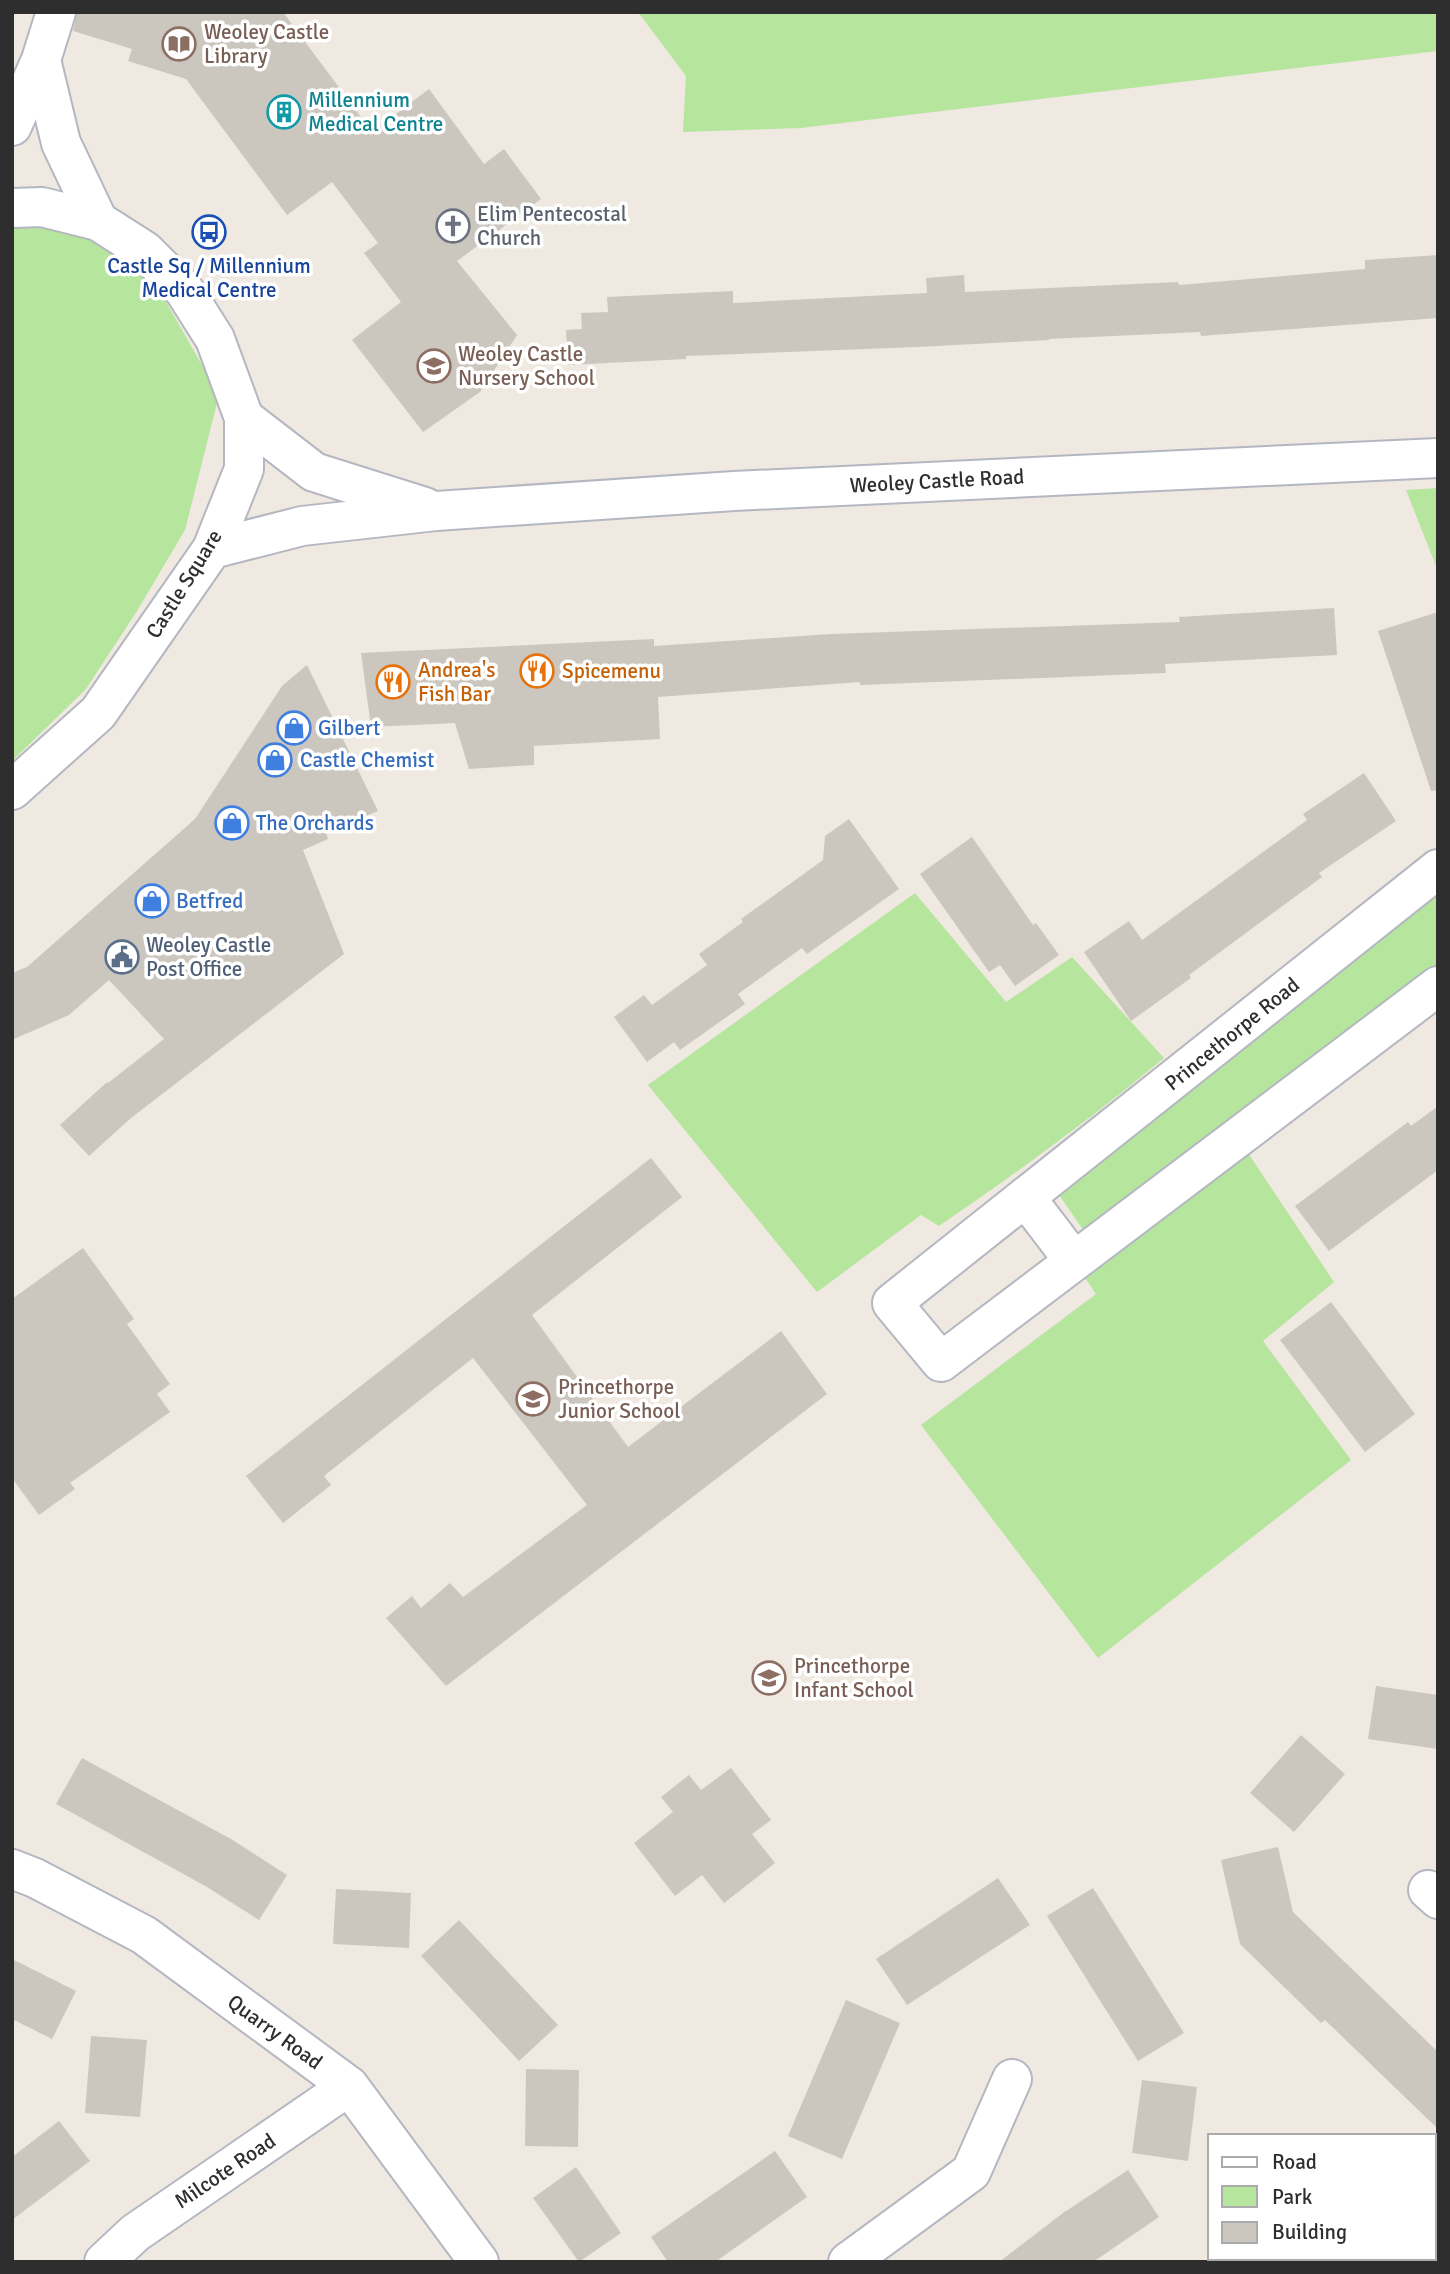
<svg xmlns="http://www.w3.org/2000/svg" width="1450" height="2274" font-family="Signika,sans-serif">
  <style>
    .green { fill: #b6e59e }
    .building { fill: #cbc7bf }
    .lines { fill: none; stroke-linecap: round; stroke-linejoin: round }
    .minor-casing { stroke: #b4b7c1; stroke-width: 42 }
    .tertiary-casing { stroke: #b4b7c1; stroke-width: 42 }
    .minor { stroke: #fff; stroke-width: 38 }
    .tertiary { stroke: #fff; stroke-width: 38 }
    .labels { text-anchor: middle; stroke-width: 7; stroke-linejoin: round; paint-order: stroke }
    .education-label { font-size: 21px; fill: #785e54; stroke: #fff; text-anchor: start }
    .culture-label { font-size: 21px; fill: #0d838f; stroke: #fff; text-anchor: start }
    .worship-label { font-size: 21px; fill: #5b616d; stroke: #fff; text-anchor: start }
    .transit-label { font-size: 21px; fill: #164399; stroke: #fff }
    .street-label { font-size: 21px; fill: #2e2e2e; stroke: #fff }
    .food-label { font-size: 21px; fill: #c56008; stroke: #fff; text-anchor: start }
    .shop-label { font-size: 21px; fill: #366cbe; stroke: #fff; text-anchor: start }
    .service-label { font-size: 21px; fill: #4e5e75; stroke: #fff; text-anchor: start }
  </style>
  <rect width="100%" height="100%" fill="#efe9e1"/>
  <path class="green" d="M638 12H1438V51L801 128 683 132 686 76Z
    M12 218 93 230 140 256 219 395 185 530 137 611 86 689 12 761Z
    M1438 488V571L1406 490Z
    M1438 891V966L1088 1237 1055 1189Z
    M915 893 1006 1002 1072 957 1164 1058C1092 1118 1017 1173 939 1226L921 1215 817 1292 648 1085Z
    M1244 1147 1334 1282 1263 1341 1351 1460 1098 1658 921 1425 1096 1294 1076 1265Z"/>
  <path class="building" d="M77 12H283L372 132 429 89 484 164 504 149 541 199 457 261 517 335 480 392 423 432 352 340 401 302 364 253 378 243 332 182 287 215 186 79 128 61 132 49 73 31Z
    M1438 255V318L1201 336 1200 332 1049 339V340L917 347 686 356V359L568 365 566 330 582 329 581 313 608 312 607 297 733 291V303L927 293 926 278 964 275 965 292 1178 282 1179 285 1365 269V260Z
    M1334 608 1337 655 1165 664 1166 673 860 685V682L658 697 660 739 534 746V765L469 769 455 723 371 727 361 653 654 639V646L831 634 1180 622 1179 617Z
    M1438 612V790L1431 791 1378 631Z
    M307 665 378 811 326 833 328 839 303 850 344 954 131 1118 89 1156 60 1125 107 1082 108 1083 164 1039 109 980 69 1015 12 1040V973L27 967 195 819 282 686Z
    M1364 773 1396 821 1319 873 1322 877 1189 975 1191 978 1131 1021 1084 952 1129 921 1142 940 1307 820 1303 814Z
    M849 819 899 889 807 954 802 948 738 994 745 1004 680 1050 674 1042 647 1062 614 1017 644 995 652 1005 707 965 699 954 743 922 741 919 823 860 825 836Z
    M972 837 1033 925 1036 923 1059 955 1015 986 1000 965 989 972 920 874Z
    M1438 1106V1170L1329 1251 1295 1206 1408 1122 1411 1126Z
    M651 1158 682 1197 532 1315 628 1447 781 1331 827 1394 446 1686 386 1618 412 1596 421 1608 450 1583 463 1597 587 1505 473 1358 324 1476 331 1485 283 1523 246 1476Z
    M83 1248 134 1319 127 1324 170 1384 157 1394 170 1412 70 1483 75 1489 39 1515 12 1478V1299Z
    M1331 1302 1415 1414 1365 1452 1280 1340Z
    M1376 1686 1438 1695V1749L1368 1739Z
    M1301 1735 1345 1774 1294 1832 1250 1793Z
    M82 1758 231 1839 287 1875 259 1920 207 1887 56 1804Z
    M731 1768 771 1820 752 1834 775 1863 724 1903 702 1875 675 1896 634 1843 673 1812 661 1797 689 1775 701 1790Z
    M1278 1847 1293 1912 1438 2052V2129L1325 2020 1321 2023 1240 1944 1221 1860Z
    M998 1878 1030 1925 907 2005 876 1959Z
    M1093 1888 1184 2033 1138 2061 1047 1916Z
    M336 1889 411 1893 409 1948 333 1944Z
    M459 1920 558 2025 519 2061 421 1956Z
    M12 1959 76 1991 52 2039 12 2019Z
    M846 2000 900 2023 842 2159 788 2136Z
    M91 2036 147 2040 140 2117 85 2113Z
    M526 2069 579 2070 578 2147 525 2146Z
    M1142 2080 1197 2087 1188 2161 1132 2153Z
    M59 2121 90 2161 12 2220V2157Z
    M775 2151 807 2197 715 2262H668L651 2237Z
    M576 2167 621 2233 579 2262 533 2198Z
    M1128 2170 1159 2217 1093 2262H999L1063 2213Z"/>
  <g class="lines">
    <defs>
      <path id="minor" d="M41 60 61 143 98 221
        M12 126 41 60 56 12
        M1438 869 892 1303 941 1362 1438 986
        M1026 1198 1074 1261
        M12 1869 35 1878 144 1935 349 2086 479 2262
        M1428 1890 1438 1899
        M104 2262 135 2233 349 2086
        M848 2262 971 2172 1012 2079"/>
      <path id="tertiary" d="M12 208 42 207 98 221 145 251 184 290 215 339 244 418V469L212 549 98 713 12 790
        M244 418 314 472 425 507
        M212 549 302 526 436 511 734 491 1438 458"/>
    </defs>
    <use href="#minor" class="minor-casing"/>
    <use href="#tertiary" class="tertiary-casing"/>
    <use href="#minor" class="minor"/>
    <use href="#tertiary" class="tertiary"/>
  </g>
  <defs>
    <symbol id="library-ring" viewBox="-11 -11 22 22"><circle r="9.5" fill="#fff" stroke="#8d6e63" stroke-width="1.5"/><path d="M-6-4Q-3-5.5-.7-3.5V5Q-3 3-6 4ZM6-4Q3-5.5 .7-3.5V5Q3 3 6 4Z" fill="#8d6e63"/></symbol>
    <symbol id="building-ring" viewBox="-11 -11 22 22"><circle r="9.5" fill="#fff" stroke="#0f9aa8" stroke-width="1.5"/><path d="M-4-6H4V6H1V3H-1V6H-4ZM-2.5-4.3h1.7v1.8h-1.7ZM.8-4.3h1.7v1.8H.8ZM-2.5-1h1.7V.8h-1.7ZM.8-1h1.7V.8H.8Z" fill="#0f9aa8"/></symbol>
    <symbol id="church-ring" viewBox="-11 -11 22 22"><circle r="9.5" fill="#fff" stroke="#6b7280" stroke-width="1.5"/><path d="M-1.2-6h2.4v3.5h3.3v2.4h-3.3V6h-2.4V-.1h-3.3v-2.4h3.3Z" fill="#6b7280"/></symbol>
    <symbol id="bus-ring" viewBox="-11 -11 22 22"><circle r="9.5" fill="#fff" stroke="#1a4fb4" stroke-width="1.5"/><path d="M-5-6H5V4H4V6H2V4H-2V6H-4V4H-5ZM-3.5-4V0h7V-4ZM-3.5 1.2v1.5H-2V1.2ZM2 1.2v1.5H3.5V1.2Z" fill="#1a4fb4"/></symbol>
    <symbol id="school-ring" viewBox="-11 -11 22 22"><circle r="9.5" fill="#fff" stroke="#8d6e63" stroke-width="1.5"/><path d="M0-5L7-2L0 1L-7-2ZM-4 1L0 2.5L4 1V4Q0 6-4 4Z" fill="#8d6e63"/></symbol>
    <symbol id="restaurant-ring" viewBox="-11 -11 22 22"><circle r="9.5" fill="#fff" stroke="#e8710a" stroke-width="1.5"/><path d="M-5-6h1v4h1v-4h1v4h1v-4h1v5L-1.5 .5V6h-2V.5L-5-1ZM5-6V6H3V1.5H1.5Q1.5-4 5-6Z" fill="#e8710a"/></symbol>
    <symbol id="shop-ring" viewBox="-11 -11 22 22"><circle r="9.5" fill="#fff" stroke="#3f7fe0" stroke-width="1.5"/><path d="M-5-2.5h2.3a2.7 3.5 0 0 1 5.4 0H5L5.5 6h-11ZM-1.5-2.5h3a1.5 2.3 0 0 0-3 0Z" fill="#3f7fe0"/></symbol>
    <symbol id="civic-ring" viewBox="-11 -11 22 22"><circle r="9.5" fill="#fff" stroke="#5c6f8a" stroke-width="1.5"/><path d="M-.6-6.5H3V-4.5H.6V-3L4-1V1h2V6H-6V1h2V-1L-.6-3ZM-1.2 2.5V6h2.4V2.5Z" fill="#5c6f8a"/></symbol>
  </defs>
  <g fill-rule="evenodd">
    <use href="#library-ring" x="160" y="25" width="38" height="38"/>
    <use href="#building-ring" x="265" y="93" width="38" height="38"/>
    <use href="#church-ring" x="434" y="207" width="38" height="38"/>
    <use href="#bus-ring" x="190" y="213" width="38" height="38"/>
    <use href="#school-ring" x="415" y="347" width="38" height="38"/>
    <use href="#restaurant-ring" x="518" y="652" width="38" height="38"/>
    <use href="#restaurant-ring" x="374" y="663" width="38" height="38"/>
    <use href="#shop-ring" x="275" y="709" width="38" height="38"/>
    <use href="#shop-ring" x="256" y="741" width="38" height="38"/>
    <use href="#shop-ring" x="213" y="804" width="38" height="38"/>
    <use href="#shop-ring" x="133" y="882" width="38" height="38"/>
    <use href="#civic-ring" x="103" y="938" width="38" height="38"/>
    <use href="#school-ring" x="514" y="1380" width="38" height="38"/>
    <use href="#school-ring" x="750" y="1659" width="38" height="38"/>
  </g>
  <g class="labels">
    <g class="education-label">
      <text x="204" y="39">Weoley Castle<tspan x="204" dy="24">Library</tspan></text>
      <text x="458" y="361">Weoley Castle<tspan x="458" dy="24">Nursery School</tspan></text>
      <text x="558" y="1394">Princethorpe<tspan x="558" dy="24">Junior School</tspan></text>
      <text x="794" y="1673">Princethorpe<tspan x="794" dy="24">Infant School</tspan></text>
    </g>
    <g class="culture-label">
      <text x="308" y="107">Millennium<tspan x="308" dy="24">Medical Centre</tspan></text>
    </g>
    <g class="worship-label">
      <text x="477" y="221">Elim Pentecostal<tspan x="477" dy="24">Church</tspan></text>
    </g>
    <g class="transit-label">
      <text x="209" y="273">Castle Sq / Millennium<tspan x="209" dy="24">Medical Centre</tspan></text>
    </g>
    <g class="street-label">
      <text transform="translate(937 481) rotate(-3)" y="7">Weoley Castle Road</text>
      <text transform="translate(184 584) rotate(-58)" y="7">Castle Square</text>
      <text transform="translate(1232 1034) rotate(-39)" y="7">Princethorpe Road</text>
      <text transform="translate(275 2032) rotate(36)" y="7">Quarry Road</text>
      <text transform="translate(225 2171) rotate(-34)" y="7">Milcote Road</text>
    </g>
    <g class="food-label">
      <text x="418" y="677">Andrea's<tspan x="418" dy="24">Fish Bar</tspan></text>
      <text x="562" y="678">Spicemenu</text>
    </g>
    <g class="shop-label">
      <text x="318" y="735">Gilbert</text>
      <text x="300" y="767">Castle Chemist</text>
      <text x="256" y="830">The Orchards</text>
      <text x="176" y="908">Betfred</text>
    </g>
    <g class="service-label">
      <text x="146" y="952">Weoley Castle<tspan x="146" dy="24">Post Office</tspan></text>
    </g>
  </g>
  <rect width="1450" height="2274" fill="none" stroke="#2e2e2e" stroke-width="28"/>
  <rect x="1208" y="2134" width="228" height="126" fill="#ffffff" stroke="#ababab" stroke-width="2"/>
  <rect x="1222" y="2157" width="35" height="10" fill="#ffffff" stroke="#ababab" stroke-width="2"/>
  <text x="1272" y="2169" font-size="21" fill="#2e2e2e">Road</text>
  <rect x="1222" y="2186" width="35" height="21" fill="#b6e59e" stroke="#ababab" stroke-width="2"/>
  <text x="1272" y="2204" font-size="21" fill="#2e2e2e">Park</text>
  <rect x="1222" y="2222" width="35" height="21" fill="#cbc7bf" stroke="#ababab" stroke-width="2"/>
  <text x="1272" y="2239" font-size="21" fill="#2e2e2e">Building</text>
</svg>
